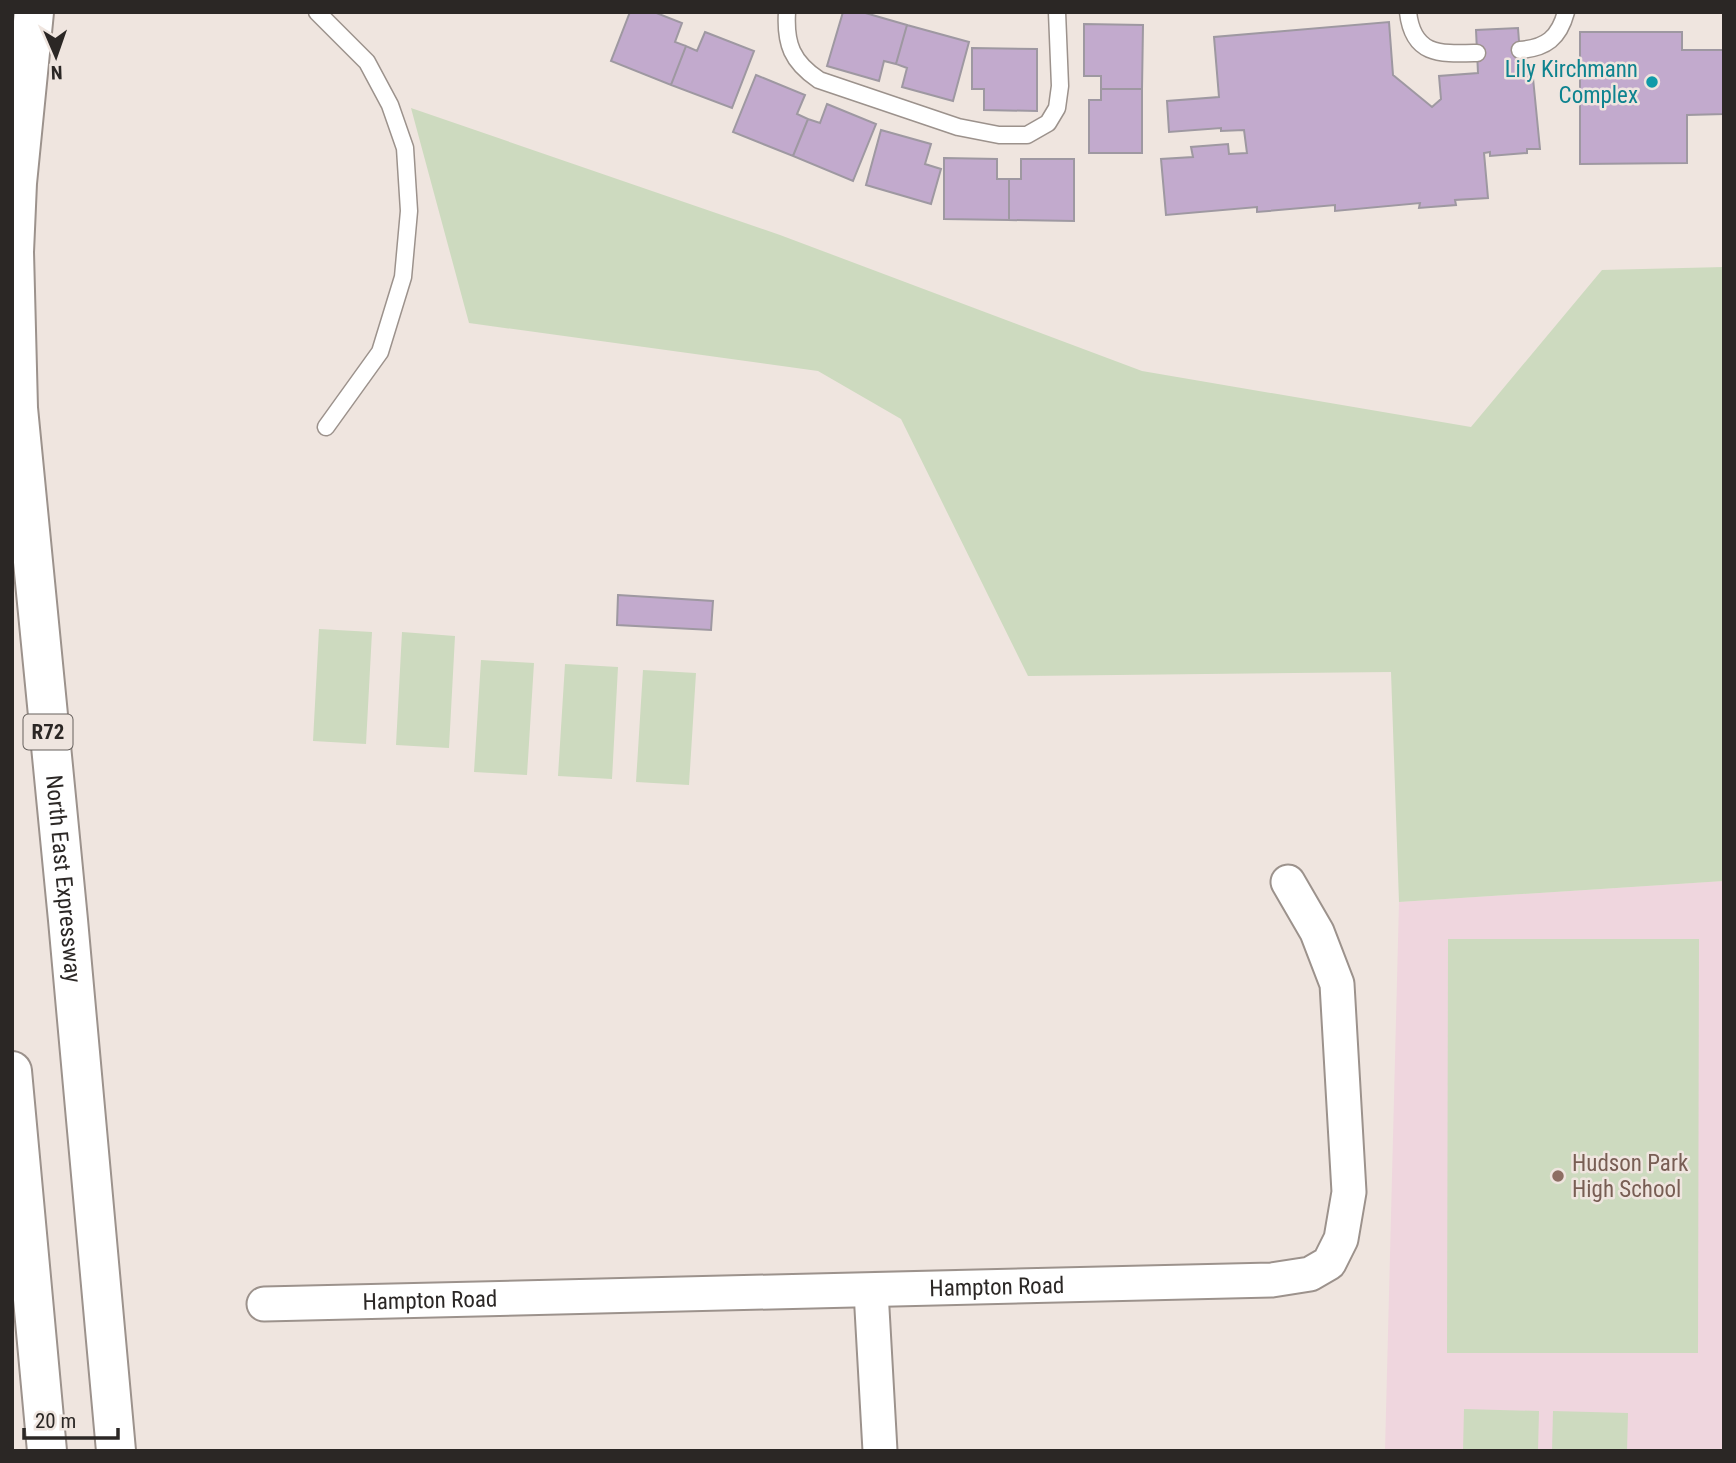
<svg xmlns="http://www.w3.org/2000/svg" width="1736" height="1463" font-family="'Roboto Condensed',sans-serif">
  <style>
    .education { fill: #efd6de }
    .green { fill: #cddabf }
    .building { fill: #c2aacd; stroke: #9e98a1; stroke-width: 2 }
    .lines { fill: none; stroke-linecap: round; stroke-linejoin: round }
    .service-casing { stroke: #9c928c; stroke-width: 19 }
    .minor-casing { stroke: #9c928c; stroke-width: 37 }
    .trunk-casing { stroke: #9c928c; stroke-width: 42 }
    .service { stroke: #fff; stroke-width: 16 }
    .minor { stroke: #fff; stroke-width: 33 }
    .trunk { stroke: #fff; stroke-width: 38 }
    .culture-dot { fill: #0f9aa8; stroke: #efe5df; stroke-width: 2.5 }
    .education-dot { fill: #8d6e63; stroke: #efe5df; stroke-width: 2.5 }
    .labels { text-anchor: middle; stroke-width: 5; stroke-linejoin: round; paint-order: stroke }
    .shield { fill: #efe5df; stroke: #66605d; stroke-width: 2 }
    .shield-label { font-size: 21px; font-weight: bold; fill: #2b2725 }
    .culture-label { font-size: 23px; fill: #0d838f; stroke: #efe5df; text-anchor: end }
    .street-label { font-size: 23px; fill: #2b2725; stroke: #efe5df }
    .education-label { font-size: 23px; fill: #785e54; stroke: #efe5df; text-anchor: start }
  </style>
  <rect width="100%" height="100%" fill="#efe5df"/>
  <path class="education" d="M1724 881V1451H1385L1399 902Z"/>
  <path class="green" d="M411 108 780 235 1142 371 1471 427 1602 270 1724 267V881L1399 902 1391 672 1028 676 901 419 818 371 469 323Z
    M319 629 372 632 366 744 313 741Z
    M402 632 455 636 449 748 396 745Z
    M481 660 534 663 527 775 474 772Z
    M565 664 618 667 612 779 558 776Z
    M643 670 696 673 689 785 636 782Z
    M1448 939H1699L1698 1353H1447Z
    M1464 1409 1539 1411 1538 1451H1463Z
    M1553 1411 1628 1413 1627 1451H1552Z"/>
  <path class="building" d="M630 12H654L682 23 675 42 686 46 671 85 611 61Z
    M843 12H862L907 25 896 64 884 61 879 81 827 66Z
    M1389 22 1393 75 1432 107 1441 99 1439 76 1478 73 1476 30 1518 28 1521 68H1532L1540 149H1527V153L1490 156V152L1484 153 1488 198 1455 200 1456 205 1419 208 1420 203 1335 211V205L1257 212V207L1166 215 1161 159 1193 157 1191 147 1228 144 1229 154 1247 153 1244 130 1221 131V128L1169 132 1167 101 1219 97 1214 37Z
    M1084 24 1143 25 1142 89H1101V76H1084Z
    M907 25 969 42 953 101 902 87 907 68 896 64Z
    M705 32 754 51 732 108 671 85 686 46 697 51Z
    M1580 32H1682V50H1724V114L1687 115V163L1580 164Z
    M972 48 1037 49V111L984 110V89H972Z
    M756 75 805 95 797 114 808 119 793 156 733 132Z
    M1101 89H1142V153H1089V100H1101Z
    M827 104 876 124 853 181 793 156 808 119 820 123Z
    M881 130 931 144 925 164 941 169 931 204 866 185Z
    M944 158 997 159V179H1009V220L944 219Z
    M1021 159H1074V221L1009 220V179H1021Z
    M618 595 713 601 711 630 617 625Z"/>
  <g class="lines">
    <defs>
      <path id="service" d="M317 12 367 62 390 105 405 148 409 211 403 277 380 352 326 427
        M787 12C785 44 792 62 819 80L958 127 999 135H1027L1048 123 1057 108 1060 86 1057 12
        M1408 12C1413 56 1440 54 1477 53
        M1520 50C1546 48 1559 38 1566 12"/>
      <g id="minor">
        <path d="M871 1291 880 1451"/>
        <path id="s1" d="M264 1304 1272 1280 1310 1274 1329 1263 1341 1239 1349 1192 1337 984 1317 932 1288 882"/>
      </g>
      <g id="trunk">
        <path id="s2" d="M34 12 17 183 14 252 18 408 68 920 116 1451"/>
        <path d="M12 1071 47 1451"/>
      </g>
    </defs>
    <use href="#service" class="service-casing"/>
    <use href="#minor" class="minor-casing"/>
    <use href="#trunk" class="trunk-casing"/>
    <use href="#service" class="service"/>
    <use href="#minor" class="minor"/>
    <use href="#trunk" class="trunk"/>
  </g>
  <circle class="culture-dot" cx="1652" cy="82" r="7"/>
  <circle class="education-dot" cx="1558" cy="1176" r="7"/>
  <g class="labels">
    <rect class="shield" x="23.5" y="714.5" width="49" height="35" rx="5"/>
    <g class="shield-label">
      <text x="48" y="739">R72</text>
    </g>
    <g class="culture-label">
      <text x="1638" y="77">Lily Kirchmann<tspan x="1638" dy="26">Complex</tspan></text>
    </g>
    <g class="street-label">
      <text dy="8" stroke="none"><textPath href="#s2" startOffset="870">North East Expressway</textPath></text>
      <text dy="8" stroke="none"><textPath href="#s1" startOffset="733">Hampton Road</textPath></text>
      <text dy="8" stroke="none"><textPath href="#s1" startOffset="166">Hampton Road</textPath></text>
    </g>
    <g class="education-label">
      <text x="1572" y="1171">Hudson Park<tspan x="1572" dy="26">High School</tspan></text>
    </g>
  </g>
  <rect width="1736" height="1463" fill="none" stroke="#2b2725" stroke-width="28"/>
  <g transform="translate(56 56) rotate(178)" stroke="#efe5df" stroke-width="5" paint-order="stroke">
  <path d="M0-5L12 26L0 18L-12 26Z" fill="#2b2725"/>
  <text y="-10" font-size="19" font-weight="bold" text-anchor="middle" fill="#2b2725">N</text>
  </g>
  <path d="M24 1428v10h94v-10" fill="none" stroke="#2b2725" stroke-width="3.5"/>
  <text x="35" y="1428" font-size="21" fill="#2b2725" stroke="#efe5df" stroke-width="5" paint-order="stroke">20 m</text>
</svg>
